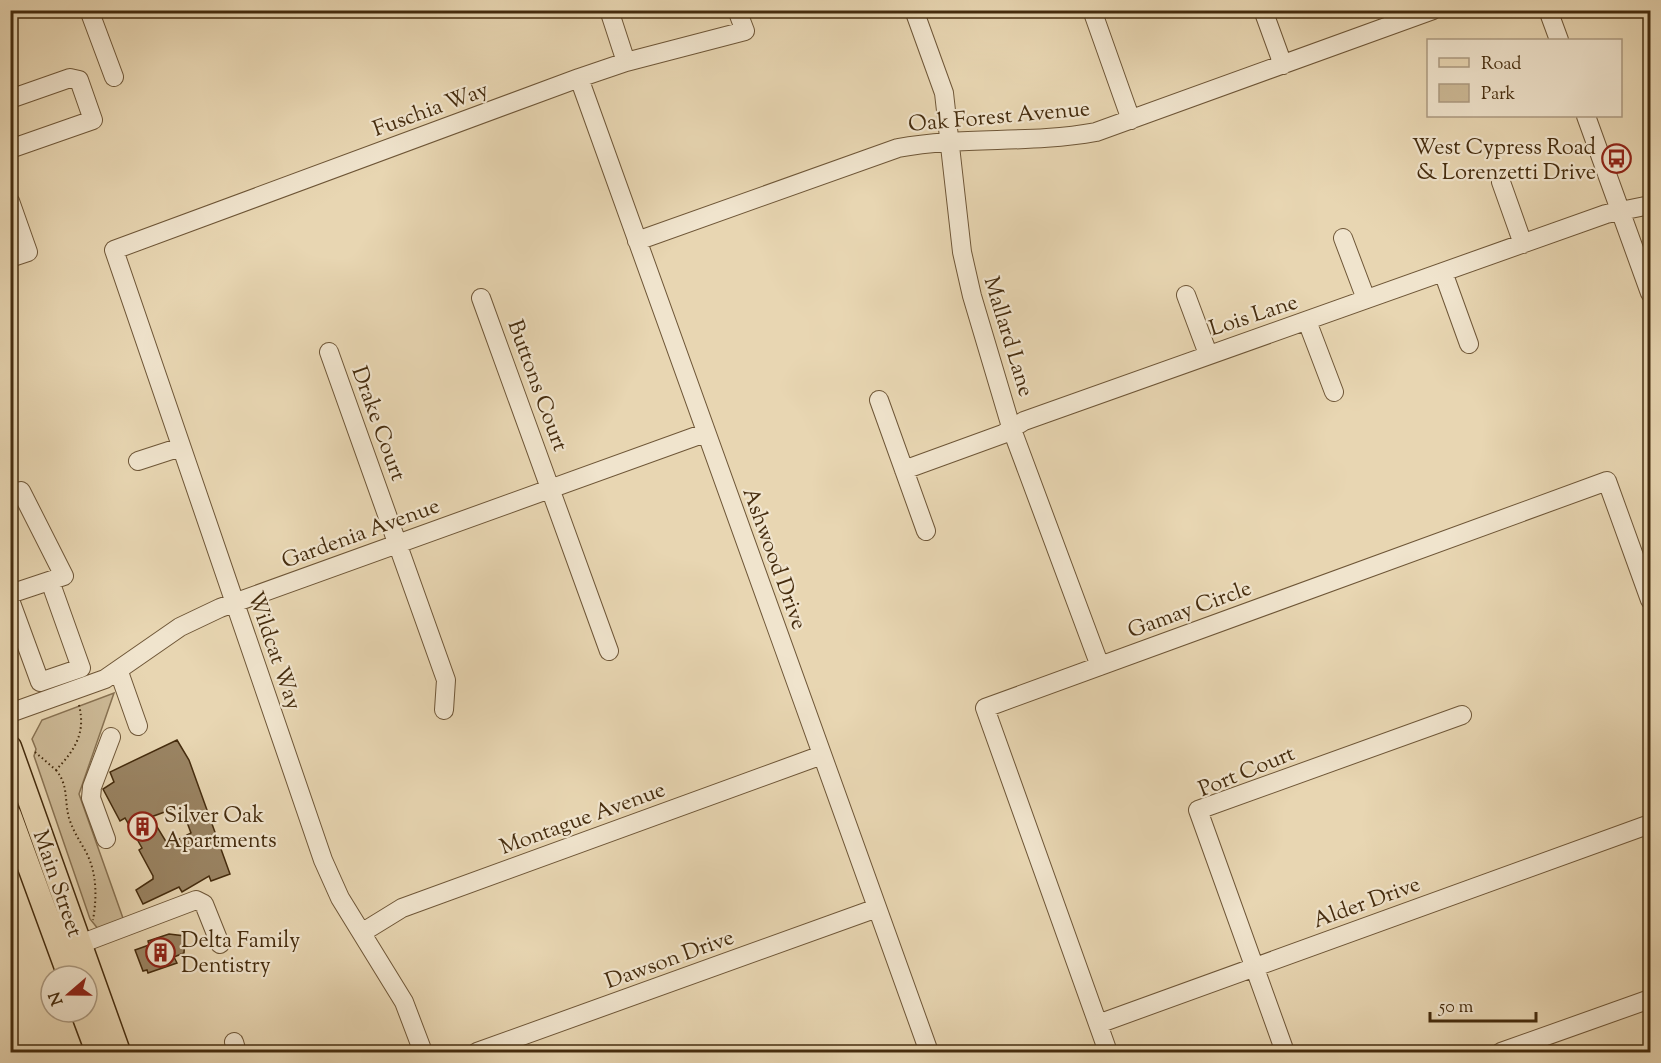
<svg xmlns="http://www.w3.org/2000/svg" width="1661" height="1063" font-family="'Sorts Mill Goudy',serif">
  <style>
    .green { fill: #ccb996; stroke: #887252; stroke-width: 1.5 }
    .building { fill: #9a8463; stroke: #452c0e; stroke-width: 1.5; fill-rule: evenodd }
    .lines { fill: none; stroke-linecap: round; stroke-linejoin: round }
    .minor-casing { stroke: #6e5637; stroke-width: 20 }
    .major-casing { stroke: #452c0e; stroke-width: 25 }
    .path { stroke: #452c0e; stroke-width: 2; stroke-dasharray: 1.5 3; stroke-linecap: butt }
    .minor { stroke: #f0e4cd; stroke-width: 18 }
    .major { stroke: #e8d6b2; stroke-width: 22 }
    .labels { text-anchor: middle; stroke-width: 4.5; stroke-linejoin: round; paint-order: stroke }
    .street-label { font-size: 22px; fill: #452c0e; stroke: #f0e4cd }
    .poi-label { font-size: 22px; fill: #452c0e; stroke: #f0e4cd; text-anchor: start }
  </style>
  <rect width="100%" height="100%" fill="#e8d6b2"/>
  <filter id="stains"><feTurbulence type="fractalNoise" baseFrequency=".00333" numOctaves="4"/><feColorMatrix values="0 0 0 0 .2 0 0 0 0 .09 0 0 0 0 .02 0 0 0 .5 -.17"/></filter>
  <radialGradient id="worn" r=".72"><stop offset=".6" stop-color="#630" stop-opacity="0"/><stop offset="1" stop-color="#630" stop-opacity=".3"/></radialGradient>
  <path class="green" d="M114 693 79 794 124 921 99 930 90 919 34 756 36 749 32 739 42 720Z"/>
  <path class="building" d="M177 740 189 760 230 874 211 881 209 876 182 892 179 887 143 904 136 890 153 879V876L139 850 142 848 125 818 120 821 103 789 114 782 110 772ZM181 806 191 833 168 845 151 817Z
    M169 934 185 936 184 953 174 957 177 963 148 973 147 970 143 971 135 950 149 945 148 941Z"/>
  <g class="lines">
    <defs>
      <path id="minor" d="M89 10 114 77
        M609 10 626 62
        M914 10 944 93 962 252 972 296 1011 427 1100 666
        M1092 10 1131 120
        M1263 10 1283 65
        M1548 10 1559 40
        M579 78 929 1052
        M10 99 70 78 79 80 93 120 10 149
        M1586 116 1650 293
        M1501 182 1523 244
        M10 201 28 252 10 258
        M1343 238 1366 299
        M637 241 898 148C964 136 1031 144 1096 132L1433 10
        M1443 272 1469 344
        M1186 295 1208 354
        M481 298 609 651
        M1307 321 1334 392
        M329 352 446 680 444 710
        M879 400 926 531
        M138 461 181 447
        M904 470 1003 434 1024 421 1606 214 1650 205
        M10 495 21 491 64 576 10 594
        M10 600 40 682 81 668 50 581
        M119 672 138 726
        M10 713 105 679 180 627 220 608 705 433
        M106 839 91 798 92 787 111 737
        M363 932 402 908 822 755
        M80 944 196 900 204 904 220 944
        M1098 1024 1650 824
        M234 1042 237 1052
        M423 1052 404 1002 340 898 323 860 114 250 579 78 626 62 745 31 737 10
        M477 1052 877 908
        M1108 1052 985 708 1607 481 1650 600
        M1285 1052 1198 810 1462 715
        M1501 1052 1650 999"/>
      <path id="major" d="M10 747 119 1052
        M10 815 69 976
        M82 1012 97 1052"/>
    </defs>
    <use href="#minor" class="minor-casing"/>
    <use href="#major" class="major-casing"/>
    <path class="path" d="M35 752 56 770C75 750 86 733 79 705
      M56 770C69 786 64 800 69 818 73 831 80 841 86 852 97 873 97 897 93 920"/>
    <use href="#minor" class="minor"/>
    <use href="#major" class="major"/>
  </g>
  <defs>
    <symbol id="bus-ring" viewBox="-11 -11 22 22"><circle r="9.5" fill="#f0e4cd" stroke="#8f2418" stroke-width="1.5"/><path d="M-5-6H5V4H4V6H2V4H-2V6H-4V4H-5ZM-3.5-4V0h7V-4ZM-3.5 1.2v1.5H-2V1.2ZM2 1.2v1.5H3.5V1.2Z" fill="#8f2418"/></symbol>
    <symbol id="building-ring" viewBox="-11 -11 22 22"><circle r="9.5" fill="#f0e4cd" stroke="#8f2418" stroke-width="1.5"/><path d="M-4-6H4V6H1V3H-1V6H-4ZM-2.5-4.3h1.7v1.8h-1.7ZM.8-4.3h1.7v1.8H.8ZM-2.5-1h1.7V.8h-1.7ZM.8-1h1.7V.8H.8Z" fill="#8f2418"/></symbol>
  </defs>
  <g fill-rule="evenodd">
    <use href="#bus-ring" x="1600" y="142" width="33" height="33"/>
    <use href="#building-ring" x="126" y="810" width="33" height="33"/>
    <use href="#building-ring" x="144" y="936" width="33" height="33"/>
  </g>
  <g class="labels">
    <g class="street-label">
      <text transform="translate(430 108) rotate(-20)" y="8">Fuschia Way</text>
      <text transform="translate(999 115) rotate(-5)" y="8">Oak Forest Avenue</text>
      <text transform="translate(1253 314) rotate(-18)" y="8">Lois Lane</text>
      <text transform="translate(1010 336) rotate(73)" y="8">Mallard Lane</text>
      <text transform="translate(539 385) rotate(70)" y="8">Buttons Court</text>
      <text transform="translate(380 423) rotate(70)" y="8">Drake Court</text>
      <text transform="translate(360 532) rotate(-20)" y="8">Gardenia Avenue</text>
      <text transform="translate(776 558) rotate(70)" y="8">Ashwood Drive</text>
      <text transform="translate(1189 608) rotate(-20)" y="8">Gamay Circle</text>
      <text transform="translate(276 650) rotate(71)" y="8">Wildcat Way</text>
      <text transform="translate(1246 770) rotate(-22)" y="8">Port Court</text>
      <text transform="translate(582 817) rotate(-20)" y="8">Montague Avenue</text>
      <text transform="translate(59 883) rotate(71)" y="8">Main Street</text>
      <text transform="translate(1366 901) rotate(-20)" y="8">Alder Drive</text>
      <text transform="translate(669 958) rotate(-20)" y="8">Dawson Drive</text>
    </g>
    <g class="poi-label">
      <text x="1596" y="154" text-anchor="end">West Cypress Road<tspan x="1596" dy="25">&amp; Lorenzetti Drive</tspan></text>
      <text x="164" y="822">Silver Oak<tspan x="164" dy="25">Apartments</tspan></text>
      <text x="181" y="947">Delta Family<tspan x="181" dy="25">Dentistry</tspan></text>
    </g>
  </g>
  <rect width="1661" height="1063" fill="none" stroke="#e8d6b2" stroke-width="36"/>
  <rect x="12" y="12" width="1637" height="1039" fill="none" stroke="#452c0e" stroke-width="3"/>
  <rect x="18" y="18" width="1625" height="1027" fill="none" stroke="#452c0e" stroke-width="1.5"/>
  <rect x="1427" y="39" width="195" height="78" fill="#f0e4cd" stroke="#ac9a81" stroke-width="1.5"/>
  <rect x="1439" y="58" width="30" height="9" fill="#e8d6b2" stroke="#ac9a81" stroke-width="1.5"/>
  <text x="1481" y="69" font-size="18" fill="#452c0e">Road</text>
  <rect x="1439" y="84" width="30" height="18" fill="#ccb996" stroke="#ac9a81" stroke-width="1.5"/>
  <text x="1481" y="99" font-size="18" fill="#452c0e">Park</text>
  <g transform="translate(69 994) rotate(250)"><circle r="28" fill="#f0e4cd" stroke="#ac9a81" stroke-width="1.5"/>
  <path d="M0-4.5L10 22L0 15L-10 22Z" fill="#8f2418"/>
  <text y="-9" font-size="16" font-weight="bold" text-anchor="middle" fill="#452c0e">N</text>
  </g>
  <path d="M1430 1012v9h106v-9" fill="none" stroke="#452c0e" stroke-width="3"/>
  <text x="1439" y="1012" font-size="18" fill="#452c0e" stroke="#f0e4cd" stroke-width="4.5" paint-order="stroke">50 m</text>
  <rect width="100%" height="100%" filter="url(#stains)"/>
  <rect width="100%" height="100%" fill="url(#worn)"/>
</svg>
